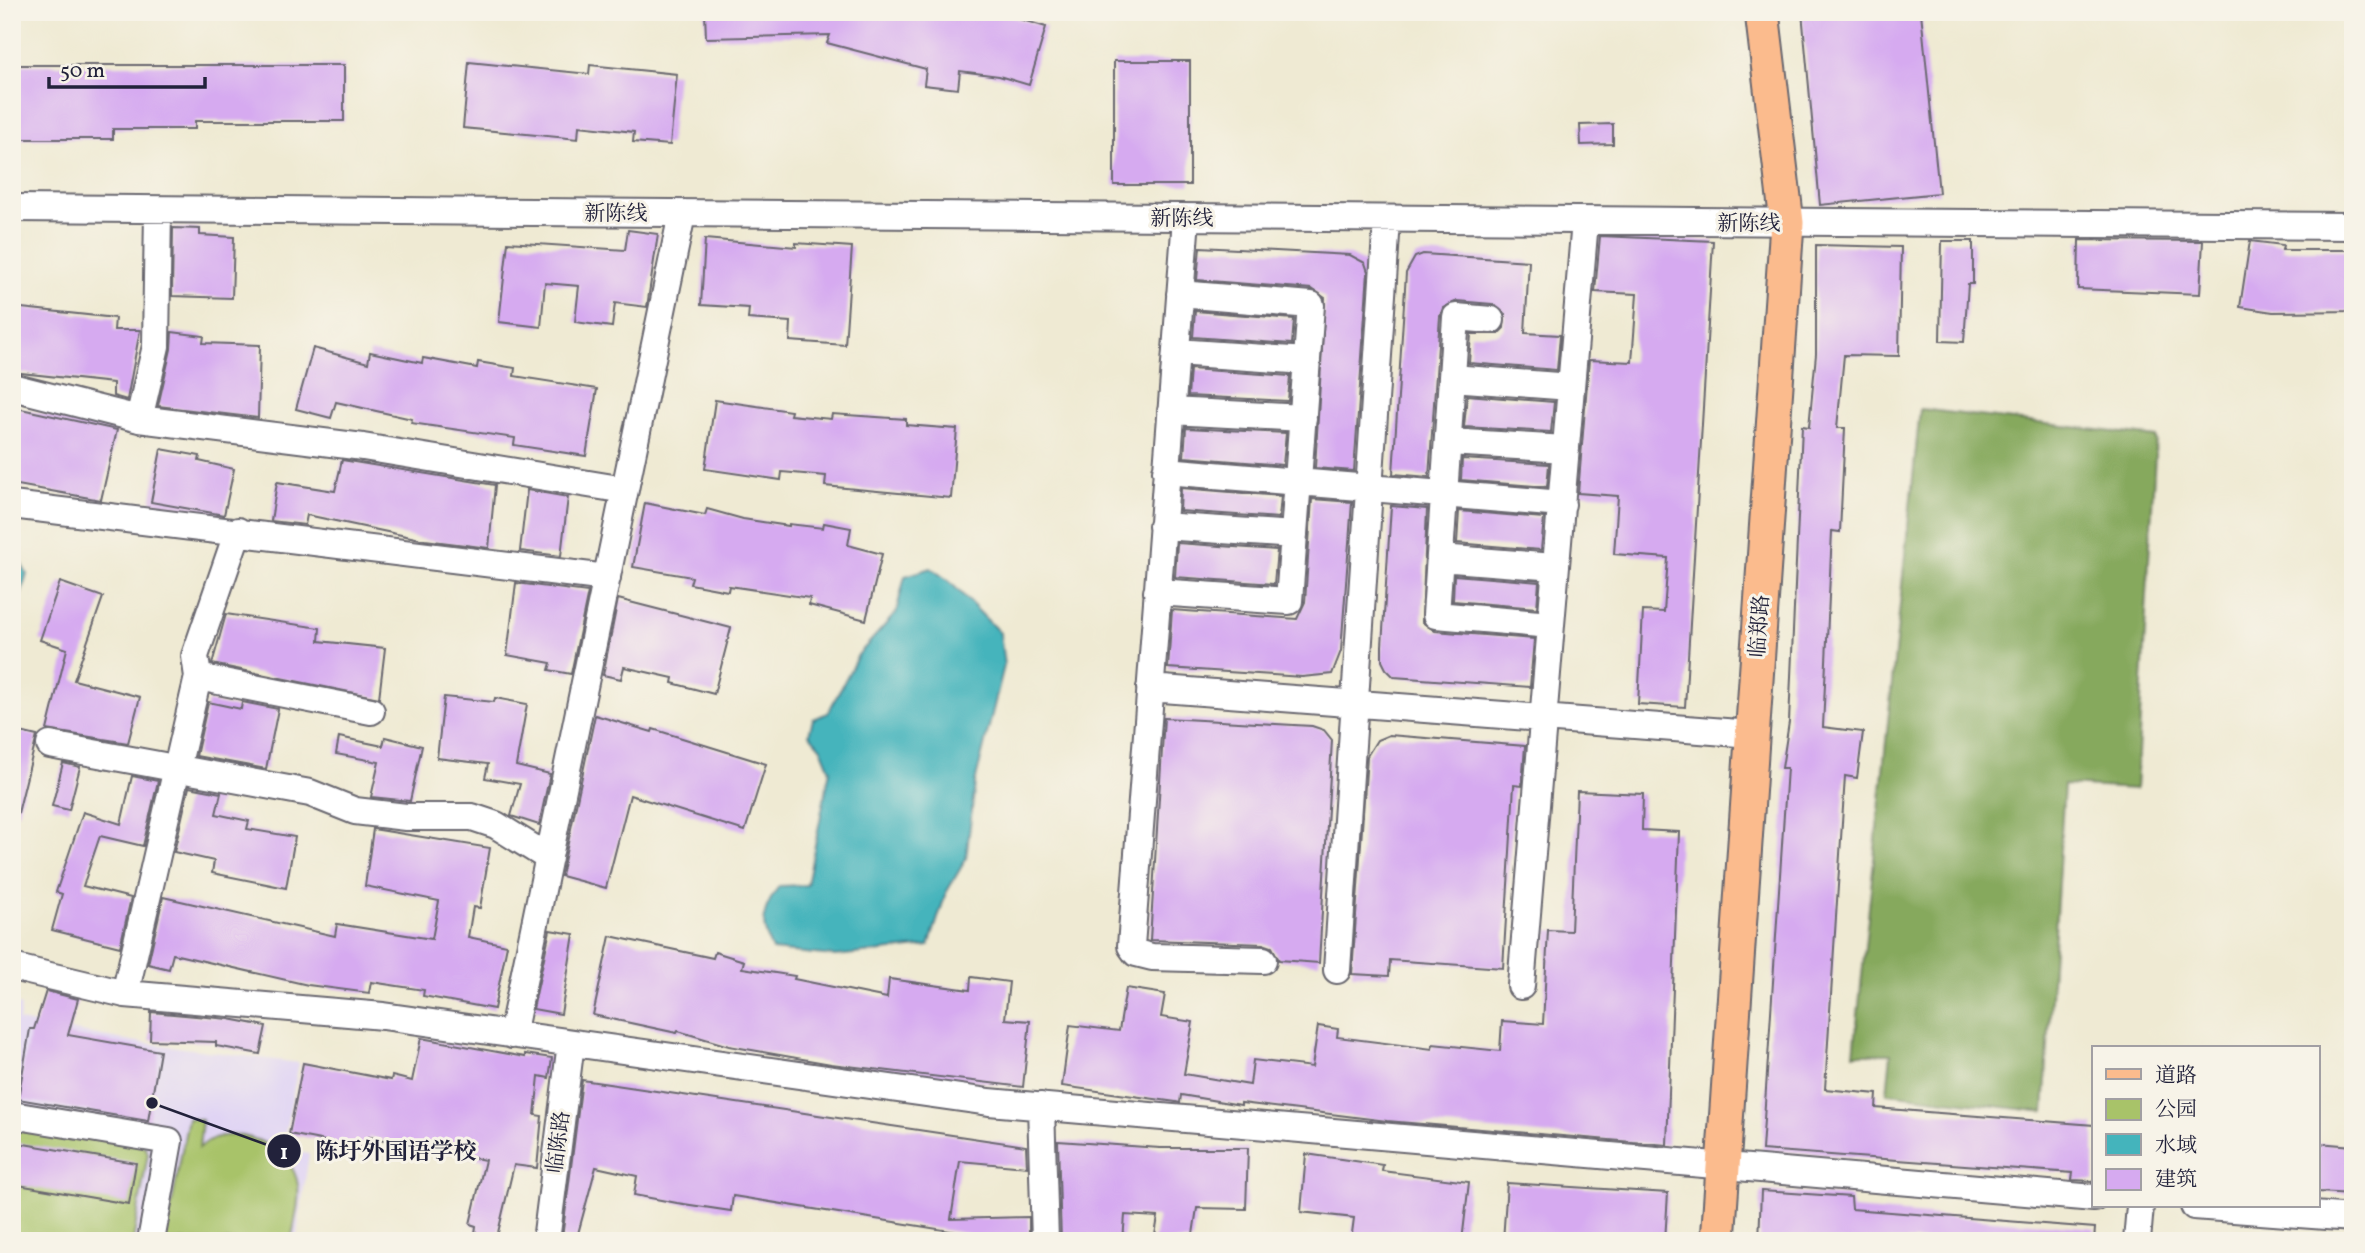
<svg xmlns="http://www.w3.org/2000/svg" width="2365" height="1253" font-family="Vollkorn,'Noto Serif SC',serif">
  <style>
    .built { fill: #e0d4f4 }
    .green { fill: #a8c369; stroke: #657252; stroke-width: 2 }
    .forest { fill: #86a95d; stroke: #54664c; stroke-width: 2 }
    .water { fill: #44b4bc; stroke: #336b7c; stroke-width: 2 }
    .building { fill: #d6aaf0 }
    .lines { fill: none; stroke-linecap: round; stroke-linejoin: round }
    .minor-casing { stroke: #6a6870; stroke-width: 30 }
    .major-casing { stroke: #6a6870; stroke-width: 37 }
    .minor { stroke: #fff; stroke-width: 26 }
    .major { stroke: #fbbb8d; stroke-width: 33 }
    .labels { text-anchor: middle; stroke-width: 6; stroke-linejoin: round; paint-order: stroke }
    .street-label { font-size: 21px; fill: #22223b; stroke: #f7f3e8 }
    .leader { fill: none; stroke: #22223b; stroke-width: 2.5 }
    .callout-dot { fill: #22223b; stroke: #f7f3e8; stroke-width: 2.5 }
    .mark-label { font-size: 21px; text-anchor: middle; font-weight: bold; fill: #fff }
    .callout-label { font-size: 23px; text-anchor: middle; font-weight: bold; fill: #22223b; stroke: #f7f3e8; stroke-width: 6; stroke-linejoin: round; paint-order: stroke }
  </style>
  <rect width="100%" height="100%" fill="#f7f3e8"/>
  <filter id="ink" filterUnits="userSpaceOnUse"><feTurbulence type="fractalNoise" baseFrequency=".0143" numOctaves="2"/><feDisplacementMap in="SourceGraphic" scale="14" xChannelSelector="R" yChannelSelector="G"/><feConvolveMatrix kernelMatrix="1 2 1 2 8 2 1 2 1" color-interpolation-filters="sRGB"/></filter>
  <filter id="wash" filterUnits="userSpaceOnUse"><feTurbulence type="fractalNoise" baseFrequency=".00686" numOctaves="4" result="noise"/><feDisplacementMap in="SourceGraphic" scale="28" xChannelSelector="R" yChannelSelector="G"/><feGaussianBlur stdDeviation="1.57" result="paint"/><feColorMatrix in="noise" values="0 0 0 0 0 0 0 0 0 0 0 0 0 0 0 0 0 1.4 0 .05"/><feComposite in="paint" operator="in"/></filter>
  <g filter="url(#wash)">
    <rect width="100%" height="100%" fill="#efead3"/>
    <path class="built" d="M12 1004 21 1006 19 1021 130 1041 299 1063 283 1143 286 1150 309 1154 296 1241H12Z"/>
    <path class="green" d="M188 1118 202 1120 199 1148C204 1144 211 1138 218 1137 250 1129 294 1151 298 1186 300 1204 294 1223 291 1241H165Z
      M12 1123 145 1146 148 1153 133 1241H12Z"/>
    <path class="forest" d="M1920 409 2156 437 2136 789 2064 785 2044 1112 1887 1093 1891 1054H1854Z"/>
    <path class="water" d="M12 559 20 562 27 574 12 624Z
      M931 568 950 582 1000 633 1004 666 975 783 966 859 946 893 929 946 835 956 772 950C759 921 762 911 779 886L807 885 830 770 821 748 809 734 813 719 828 713 858 655 896 613 905 576Z"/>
    <g id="blocks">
      <path class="building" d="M705 12H938L978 16V12H1007L1006 15 1046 27 1029 85 999 76 960 71 958 89 924 85 926 69 827 43 830 35 706 38Z
        M1802 12H1921L1939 193 1820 205Z
        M1114 61H1190V185H1114Z
        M469 62 589 74 590 65 677 74 670 145 633 142 634 132 579 126 578 139 463 128Z
        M12 65H344V121H195V129H113V139H12Z
        M1613 124V144L1581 145 1580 125Z
        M173 228 200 229V235L234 237 232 298 172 296Z
        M628 230 658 234 647 307 615 303 612 327 575 322 579 286 545 283 541 327 499 322 508 242 625 250Z
        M1600 236 1713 241 1685 707 1638 704 1643 611 1664 612 1668 558 1614 554 1618 496 1578 493 1589 360 1632 362 1637 294 1595 292Z
        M705 239 796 247V243L852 247 845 345 790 341 791 322 748 319 749 308 701 305Z
        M2079 240 2203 241 2200 294 2078 289Z
        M1942 241H1973V284H1968L1964 342 1940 341Z
        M2250 241 2283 245 2282 250H2353V311L2273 312 2240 307Z
        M1816 245 1901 247 1899 356 1844 355 1837 428H1845L1840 532 1832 531 1823 727 1863 732 1857 778 1845 776 1825 1089 1877 1094 1876 1108 2094 1125V1181L2072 1180 2073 1173 1762 1150 1787 768H1782L1789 722 1802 426 1809 427 1816 354Z
        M1200 247 1350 255 1365 263 1368 272 1354 471 1315 468 1325 298 1312 289 1197 280Z
        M1423 254 1529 261 1525 333 1560 335 1557 370 1469 363 1471 334H1498L1504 328 1505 314 1492 304 1457 301 1443 308 1440 316 1429 477 1393 474 1406 273 1415 257Z
        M12 307 115 318 114 330H140L127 400 113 396V383L12 372Z
        M1195 311 1294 319 1292 344 1193 337Z
        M172 332 204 336 203 343 260 345 258 418 158 406 171 349Z
        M313 348 368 363 370 352 422 363 423 358 477 368 478 362 515 368 514 376 597 389 586 456 514 445 515 438 411 423 412 419 336 402 331 418 296 409Z
        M1190 369 1290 376 1288 401 1188 396Z
        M1467 395 1554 402 1551 432 1464 427Z
        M715 400 791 411 790 415 831 419 832 414 906 419V425L957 429 951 498 825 486 826 476 782 472 781 480 705 469Z
        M12 407 117 430 101 500 12 484Z
        M1186 428 1286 433 1283 465 1184 457Z
        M161 449 200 456 199 461 234 469 224 515 151 502Z
        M1462 459 1549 464 1547 487 1461 480Z
        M342 460 495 485 489 548 425 540 307 515 305 525 271 521 277 482 335 491Z
        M1181 488 1281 496 1279 518 1180 511Z
        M527 490 568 497 561 556 520 551Z
        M1312 499 1352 502 1341 651 1332 674 1302 677 1168 668 1172 610 1297 619 1305 602Z
        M645 503 705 515 707 509 743 519 789 526V524L823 528 824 523 851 528 848 545 882 554 866 620 809 605 810 598 729 586 728 591 690 584 692 577 633 567Z
        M1391 506 1427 509 1422 622 1435 631 1534 639 1530 687 1394 677 1386 669 1382 661V646Z
        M1459 511 1544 518 1541 550 1457 543Z
        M1177 543 1277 550 1274 584 1175 577Z
        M1454 575 1539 582 1537 608 1453 601Z
        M60 582 103 597 74 680 140 697 128 743 47 730 67 649 40 640Z
        M516 583 588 592 571 674 549 670 551 663 507 655Z
        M618 599 731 628 714 694 672 683 673 678 624 667 621 679 603 675Z
        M226 614 320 628 319 641 385 648 379 698 212 664Z
        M444 697 494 702 495 698 527 704 516 766 550 774 539 825 511 816 520 784 485 778 488 764 437 758Z
        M208 702 241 709 242 702 278 709 266 769 196 756Z
        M595 715 652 732 653 729 766 764 745 831 630 795 606 888 561 876Z
        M1164 718 1312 726 1324 730 1332 740 1319 963 1279 960 1272 947 1263 944 1150 940Z
        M12 730 37 736 18 813 12 812Z
        M1389 735 1525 746 1522 786 1514 785 1503 968 1390 960 1389 976 1352 974 1367 756 1377 740Z
        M339 737 383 746 385 737 422 746 410 801 371 797 379 762 336 754Z
        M63 763 80 767 69 810 52 806Z
        M132 776 158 781 143 846 100 836 83 886 131 898 120 947 52 930 62 894 56 892 83 812 121 824Z
        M189 787 221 793 216 814 249 821 247 829 295 837 286 888 212 873 214 861 174 852Z
        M1577 791 1643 794 1642 830 1679 832 1667 1145 1387 1121 1241 1103V1105L1181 1095 1180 1103 1176 1102 1062 1086 1070 1025 1119 1031 1126 988 1165 994 1161 1017 1193 1022 1184 1074 1250 1085 1253 1060 1312 1067 1318 1026 1338 1029 1337 1037 1432 1049 1433 1044 1500 1051 1502 1021 1543 1024 1548 930 1571 931Z
        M373 829 490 848 480 908 473 907 468 937 507 945 494 1009 423 996 424 990 371 982 369 993 308 985 173 954 169 969 148 964 163 897 335 936 337 924 432 939 439 901 365 886Z
        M550 930 574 934 561 1014 533 1009Z
        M610 936 713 958 715 952 744 961 742 968 795 976 794 979 887 998 889 979 970 990 971 977 1009 982 1005 1019 1030 1021 1023 1087 831 1064 729 1046 678 1031 677 1033 593 1015Z
        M46 991 78 999 68 1035 160 1051 148 1121 18 1099 30 1029H34Z
        M151 1012 229 1019 266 1026 260 1054 216 1046V1042L150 1040Z
        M421 1038 525 1057V1054L552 1058 549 1078 539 1076 535 1115 542 1116 537 1168 514 1165 496 1241H474L476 1226 470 1224 485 1160 369 1137 367 1149 289 1134 303 1063 391 1080 392 1076 412 1081Z
        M582 1080 1026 1146 1027 1167 960 1161 951 1219 1029 1217V1241H969V1234L733 1196 731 1211 677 1203 634 1195 637 1176 596 1167 576 1241 562 1238Z
        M1058 1141 1160 1148H1248L1246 1209 1197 1208 1192 1241H1154L1158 1217 1125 1215 1123 1241H1061Z
        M12 1142 136 1163 129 1204 12 1184Z
        M2318 1143 2353 1146V1194L2318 1192Z
        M1306 1154 1383 1165 1382 1171 1469 1182 1462 1241H1351L1354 1218 1301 1212Z
        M1507 1183 1668 1193 1665 1241H1503Z
        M1761 1191 1851 1197 1852 1209 2095 1228 2094 1241H1759Z"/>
    </g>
  </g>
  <g filter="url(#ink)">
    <use href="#blocks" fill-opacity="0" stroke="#6a6870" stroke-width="2"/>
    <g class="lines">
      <defs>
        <path id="minor" d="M12 208 2353 226
          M1186 218 1131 946 1136 953 1152 957 1263 960
          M1491 320 1456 317 1436 615 1551 625 1585 221
          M1176 352 1307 361
          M1452 378 1571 387
          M12 387 139 419 363 447 625 490
          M1171 411 1303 418
          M139 419 156 346 158 210
          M1448 442 1566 449
          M1166 471 1562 504
          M12 505 607 578
          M1162 526 1294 535
          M1440 558 1555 567
          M1157 592 1289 601 1311 305 1180 294
          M198 677 371 711
          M1150 688 1752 734
          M50 745 310 793 355 811 406 817H472L496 825 549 858
          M12 967 125 994 383 1016 989 1102 2094 1198
          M1337 970 1387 220
          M1521 986 1551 625
          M125 994 198 677 195 656 238 531
          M512 1035 682 214
          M1041 1106 1045 1241
          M12 1115 169 1141 151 1241
          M2194 1206 2353 1218
          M546 1241 571 1043
          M2137 1241 2140 1206"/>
        <path id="major" d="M1718 1241 1787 223 1762 12"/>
      </defs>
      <use href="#minor" class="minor-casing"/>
      <use href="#major" class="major-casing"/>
      <use href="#minor" class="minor"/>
      <use href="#major" class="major"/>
    </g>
  </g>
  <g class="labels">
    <g class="street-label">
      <text x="616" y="220">新陈线</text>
      <text x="1182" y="225">新陈线</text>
      <text x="1749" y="230">新陈线</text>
      <text transform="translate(1759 626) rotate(-86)" y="7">临郑路</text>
      <text transform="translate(558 1142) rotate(-83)" y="7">临陈路</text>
    </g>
  </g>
  <path class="leader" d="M152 1103L284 1151"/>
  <g class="callout-dot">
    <circle cx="152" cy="1103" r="7"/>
    <circle cx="284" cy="1151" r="18"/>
  </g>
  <g class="mark-label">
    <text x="284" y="1159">1</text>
  </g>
  <g class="callout-label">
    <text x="396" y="1159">陈圩外国语学校</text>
  </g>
  <rect width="2365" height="1253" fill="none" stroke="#f7f3e8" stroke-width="42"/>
  <rect x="2092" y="1046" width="228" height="161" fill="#f7f3e8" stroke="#a29fa3" stroke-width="2"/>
  <rect x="2106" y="1069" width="35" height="10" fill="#fbbb8d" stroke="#a29fa3" stroke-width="2"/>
  <text x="2155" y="1082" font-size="21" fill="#22223b">道路</text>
  <rect x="2106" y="1099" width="35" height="21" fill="#a8c369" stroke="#a29fa3" stroke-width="2"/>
  <text x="2155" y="1116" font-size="21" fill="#22223b">公园</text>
  <rect x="2106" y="1134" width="35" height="21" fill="#44b4bc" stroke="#a29fa3" stroke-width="2"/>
  <text x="2155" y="1152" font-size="21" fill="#22223b">水域</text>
  <rect x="2106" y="1169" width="35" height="21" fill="#d6aaf0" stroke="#a29fa3" stroke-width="2"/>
  <text x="2155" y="1186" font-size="21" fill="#22223b">建筑</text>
  <path d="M49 77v10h156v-10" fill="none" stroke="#22223b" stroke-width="3.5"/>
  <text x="60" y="77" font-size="21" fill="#22223b" stroke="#f7f3e8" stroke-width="5" paint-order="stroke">50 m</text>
</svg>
